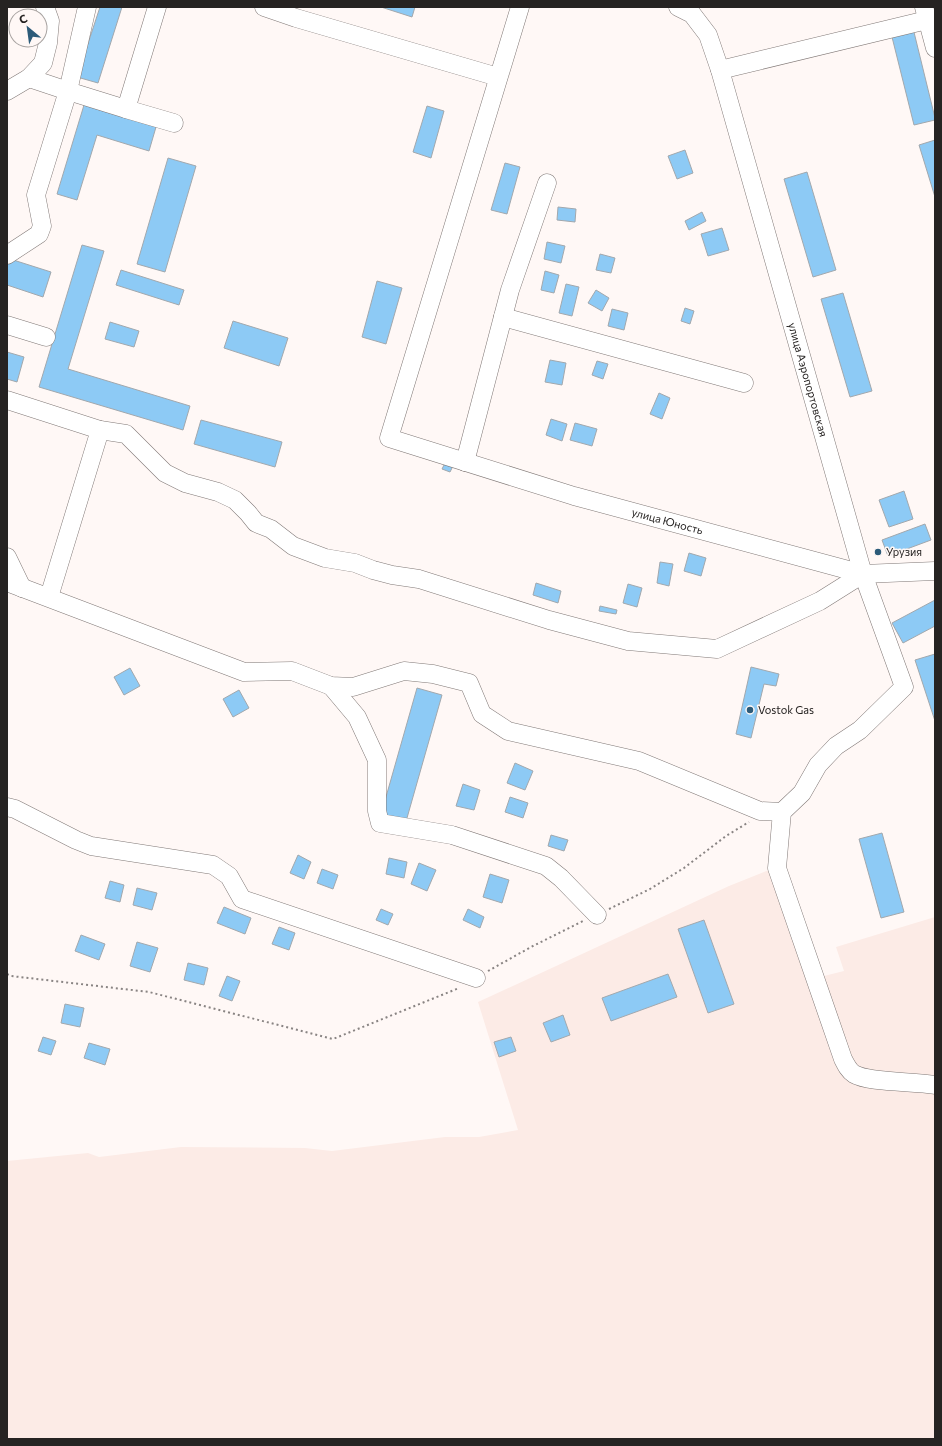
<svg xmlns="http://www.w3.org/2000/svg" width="942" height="1446" font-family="Commissioner,sans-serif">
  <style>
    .built { fill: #fcebe6 }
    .building { fill: #8dcaf5; stroke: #a2a8ad }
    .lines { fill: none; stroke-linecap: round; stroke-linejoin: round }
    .minor-casing { stroke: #817977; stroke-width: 19 }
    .path { stroke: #898483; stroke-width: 2; stroke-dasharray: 2 3; stroke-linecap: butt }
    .minor { stroke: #fff; stroke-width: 18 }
    .poi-dot { fill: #2c5b79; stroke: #fff8f6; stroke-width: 1.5 }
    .labels { text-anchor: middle; stroke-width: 3; stroke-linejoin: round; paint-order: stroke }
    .street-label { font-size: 11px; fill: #262322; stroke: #fff8f6 }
    .poi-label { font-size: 11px; fill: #262322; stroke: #fff8f6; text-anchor: start }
  </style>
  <rect width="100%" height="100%" fill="#fff8f6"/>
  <path class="built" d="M769 870 820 977 844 971 836 947 935 917V1439H7V1161L88 1153 99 1157 181 1147 305 1148 332 1151 445 1137H479L518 1130 478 1002 729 886Z"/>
  <path class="building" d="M100 7H122L98 83 77 77Z
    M381 7H415L412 17Z
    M912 24 935 118V120L914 125 890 29Z
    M84 105 156 127 149 151 97 135 77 200 57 194Z
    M427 106 444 111 431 158 413 152Z
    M935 140V197L919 145Z
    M685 150 693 173 677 179 668 156Z
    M168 158 196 166 165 272 137 264Z
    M505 163 520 167 507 214 491 210Z
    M807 172 836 270 813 277 784 179Z
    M558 207 576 209 575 222 557 220Z
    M702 212 706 221 689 230 685 221Z
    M722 228 729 250 708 256 701 234Z
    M547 242 565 246 561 263 544 259Z
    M82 245 104 251 68 369 190 406 183 430 39 387Z
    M600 254 615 258 611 273 596 270Z
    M7 258 51 272 43 297 7 285Z
    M121 270 184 290 179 305 116 285Z
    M545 271 559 275 554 293 541 290Z
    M377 281 402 288 386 344 362 337Z
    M566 284 579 287 572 316 559 313Z
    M596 290 609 298 602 311 588 303Z
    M843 293 872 391 850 397 821 299Z
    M685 308 694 311 690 324 681 321Z
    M612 309 628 313 624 330 608 326Z
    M233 321 288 338 279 366 224 348Z
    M110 322 139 331 134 347 105 339Z
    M7 352 24 357 17 382 7 379Z
    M550 360 566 363 562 385 545 382Z
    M597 361 608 364 603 379 592 375Z
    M659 393 670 398 662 419 650 414Z
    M551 419 567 424 562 441 546 435Z
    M201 420 282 442 275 467 194 444Z
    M575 423 597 429 592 446 570 440Z
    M446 461 454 464 450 472 442 469Z
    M904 491 913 519 889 527 879 500Z
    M925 524 931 540 888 556 882 540Z
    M689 553 706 558 701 576 684 571Z
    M660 562 673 564 669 586 657 583Z
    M536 583 561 591 558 603 533 595Z
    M628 584 642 588 637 607 623 603Z
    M935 600V626L903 643 892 623Z
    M600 606 617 610 616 614 599 611Z
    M935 654V721L915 660Z
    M751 667 779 674 776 686 764 684 751 738 736 734Z
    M130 668 140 686 124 695 114 677Z
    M417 688 442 695 405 825 380 818Z
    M239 690 249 708 233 717 223 699Z
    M515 763 533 771 525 790 507 783Z
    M463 784 480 790 474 810 456 806Z
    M510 797 528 803 523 818 505 812Z
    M882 833 904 912 881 918 859 839Z
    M551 835 568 840 564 851 548 846Z
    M298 855 311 862 304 879 290 873Z
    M389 858 407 862 404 878 386 874Z
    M419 863 436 870 427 891 411 884Z
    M322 869 338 875 333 889 317 883Z
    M490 874 509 880 502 903 483 897Z
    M110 881 124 885 120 902 105 898Z
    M137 888 157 893 152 910 133 905Z
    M224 907 251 918 245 934 217 923Z
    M381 909 393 914 388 925 376 920Z
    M468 909 484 917 480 928 463 920Z
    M704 920 734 1004 708 1013 678 929Z
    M279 927 295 933 289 950 272 944Z
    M81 935 105 944 99 960 75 951Z
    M137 942 158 948 150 972 130 966Z
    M188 963 208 968 204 985 184 980Z
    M668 974 677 997 611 1021 602 998Z
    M227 976 240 981 232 1001 219 996Z
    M65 1004 84 1008 80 1027 61 1023Z
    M563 1015 570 1035 551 1042 543 1023Z
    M43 1037 56 1041 51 1055 38 1051Z
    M511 1037 516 1051 499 1057 494 1042Z
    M89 1043 110 1049 105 1065 84 1058Z"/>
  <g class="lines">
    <defs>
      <g id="minor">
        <path d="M87 7 68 91 126 109 157 7"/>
        <path d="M264 7 296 18 498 77"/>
        <path id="s1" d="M520 7 389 438 574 496 863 574"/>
        <path id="s2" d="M678 7 692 14 708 35 720 70 863 574 904 687 860 730 836 746 818 765 802 793 782 812 777 868 843 1059C846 1065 849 1071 854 1074 869 1083 915 1081 935 1085"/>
        <path d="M924 7 935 48"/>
        <path d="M720 70 927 20"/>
        <path d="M29 78 43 63 48 43 50 21 45 7"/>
        <path d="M7 91 29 78 68 91 36 195 42 226 39 234 7 255"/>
        <path d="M126 109 174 123"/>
        <path d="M503 317 744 383"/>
        <path d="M7 325 46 337"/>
        <path d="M7 400 100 430 126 434 165 473 185 483 218 492 235 500 248 513 256 523 271 529 293 546 325 558 355 563 373 570 392 575 419 579 549 620 628 641 717 649 820 601 863 574 935 571"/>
        <path d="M465 462 510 290 547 183"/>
        <path d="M7 557 22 588"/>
        <path d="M7 582 244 672 292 671 331 686 353 687 404 671 433 674 469 683 482 714 508 731 639 761 760 811 782 812"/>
        <path d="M49 597 100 430"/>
        <path d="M331 686 357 717 377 760V811L380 823 452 835 546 866 561 878 597 915"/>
        <path d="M7 807 15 809 76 840 91 846 213 865 229 876 242 899 476 978"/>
      </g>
    </defs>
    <use href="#minor" class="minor-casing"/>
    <path class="path" d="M609 909 650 889 684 868 726 836 749 822
      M488 971 531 947 583 921
      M7 974 11 976 149 992 333 1039 459 988"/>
    <use href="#minor" class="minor"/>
  </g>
  <g class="poi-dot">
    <circle cx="878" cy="552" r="4"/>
    <circle cx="750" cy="710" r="4"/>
  </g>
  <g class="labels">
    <g class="street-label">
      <text dy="4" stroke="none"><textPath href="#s2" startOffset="401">улица Аэропортовская</textPath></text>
      <text dy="4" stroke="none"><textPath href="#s1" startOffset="741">улица Юность</textPath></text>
    </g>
    <g class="poi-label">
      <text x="886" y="556">Урузия</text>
      <text x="758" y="714">Vostok Gas</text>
    </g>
  </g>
  <rect width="942" height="1446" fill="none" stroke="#262322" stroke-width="16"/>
  <g transform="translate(28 28) rotate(331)"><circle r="19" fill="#fff8f6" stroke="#a8a3a1"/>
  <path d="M0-3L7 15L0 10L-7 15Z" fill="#2c5b79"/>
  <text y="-6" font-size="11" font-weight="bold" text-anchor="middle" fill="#262322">С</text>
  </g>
</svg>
